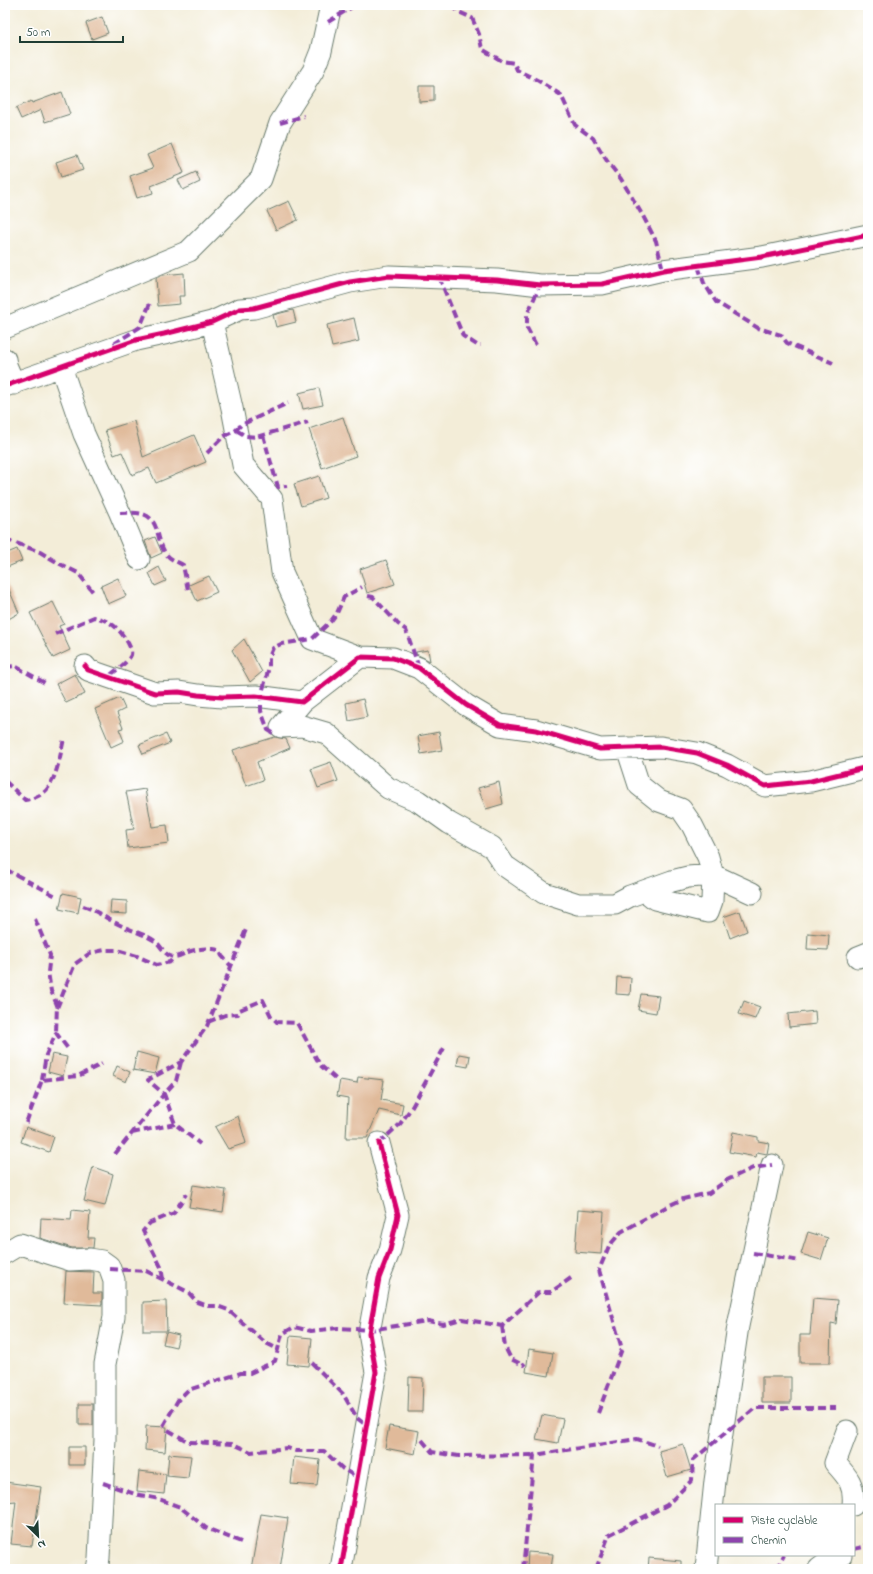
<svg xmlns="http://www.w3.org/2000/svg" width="873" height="1574" font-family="'Indie Flower',sans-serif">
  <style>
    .building { fill: #e0ba9a }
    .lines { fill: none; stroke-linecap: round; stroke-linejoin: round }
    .minor-casing { stroke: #697b6d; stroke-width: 23 }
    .minor { stroke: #fff; stroke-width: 21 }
    .quiet { stroke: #8e44ad; stroke-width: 4; stroke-dasharray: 8 4; stroke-linecap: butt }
    .cycleway-casing { stroke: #fff; stroke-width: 8 }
    .cycleway { stroke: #d6006c; stroke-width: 5 }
  </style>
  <rect width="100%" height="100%" fill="#fff"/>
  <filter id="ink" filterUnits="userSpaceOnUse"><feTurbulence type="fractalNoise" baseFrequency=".025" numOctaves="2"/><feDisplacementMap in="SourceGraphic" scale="8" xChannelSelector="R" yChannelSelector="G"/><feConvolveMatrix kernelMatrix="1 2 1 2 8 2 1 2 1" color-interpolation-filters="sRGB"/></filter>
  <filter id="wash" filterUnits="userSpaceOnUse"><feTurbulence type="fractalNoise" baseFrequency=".012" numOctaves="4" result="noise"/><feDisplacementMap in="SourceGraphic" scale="16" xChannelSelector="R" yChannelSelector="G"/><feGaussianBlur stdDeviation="0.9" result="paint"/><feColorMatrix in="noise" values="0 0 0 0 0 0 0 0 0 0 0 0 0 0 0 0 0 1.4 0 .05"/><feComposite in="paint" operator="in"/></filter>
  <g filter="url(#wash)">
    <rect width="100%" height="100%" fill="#f3edd8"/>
    <g id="blocks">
      <path class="building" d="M102 17 108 33 92 39 86 23Z
        M419 86H434V101L419 102Z
        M62 92 70 114 45 122 41 110 21 119 16 108 31 101 32 103Z
        M172 144 184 173 151 186 153 193 137 198 130 176 153 168 147 155Z
        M77 155 83 170 61 177 56 162Z
        M196 172 200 182 183 190 178 180Z
        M289 201 298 220 276 230 267 211Z
        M184 273 185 296H179L180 304 158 306 156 278 163 275Z
        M293 310 296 322 276 327 273 315Z
        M354 318 359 341 332 347 327 325Z
        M319 388 323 405 303 409 299 393Z
        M343 417 356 456 322 468 309 429Z
        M134 421 143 457 194 435 206 462 156 483 149 468 132 475 122 452 114 455 105 430Z
        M319 476 326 498 301 506 294 484Z
        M155 537 162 553 151 558 145 541Z
        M17 549 22 561 5 568V554Z
        M386 560 395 584 367 593 360 569Z
        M159 567 166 581 155 586 149 573Z
        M209 576 217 592 197 601 189 585Z
        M118 578 126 596 108 604 101 586Z
        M5 580 19 613 5 621Z
        M53 602 64 624 59 626 70 650 53 658 30 613Z
        M244 639 262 672 250 682 232 650Z
        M428 650 430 661 416 654V652Z
        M75 674 85 694 66 703 56 684Z
        M120 698 125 709 117 713 123 728 119 729 124 741 111 747 95 709Z
        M363 699 367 717 349 721 346 703Z
        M439 732 442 750 421 754 418 736Z
        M166 734 170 743 143 754 139 745Z
        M275 737 286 739 290 748 257 762 263 780 246 786 233 750Z
        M331 762 338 781 318 788 311 769Z
        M499 782 503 804 486 809 478 788Z
        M145 789 152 827 167 825 169 843 128 848 126 830 134 829 126 792Z
        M63 893 81 897 78 913 59 909Z
        M111 900 127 901V914L110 913Z
        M740 911 747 931 730 938 723 917Z
        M808 933 829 935 828 950 807 949Z
        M617 977 631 978 630 995 616 994Z
        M641 994 659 996 656 1013 638 1010Z
        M744 1001 760 1007 755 1019 739 1014Z
        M815 1011 816 1024 789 1027 788 1014Z
        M137 1052 159 1058 155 1074 133 1070Z
        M52 1054 67 1057 63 1076 48 1072Z
        M459 1054 470 1056 468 1067 457 1065Z
        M117 1066 130 1072 126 1082 113 1076Z
        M358 1077 384 1080 381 1100 403 1104 401 1115 379 1110 367 1138H346L348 1098 337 1096 340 1080 357 1083Z
        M238 1116 246 1143 228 1149 215 1127Z
        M26 1127 54 1137 49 1152 21 1142Z
        M733 1132 758 1137V1141L769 1143 767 1154 757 1152 756 1157 729 1152Z
        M93 1167 113 1174 105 1206 84 1201Z
        M193 1185 226 1190 223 1212 189 1207Z
        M72 1210 90 1212 88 1238H94L93 1248H72L40 1238 41 1218 71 1220Z
        M578 1210 604 1212 601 1254 575 1252Z
        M808 1232 828 1238 821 1260 801 1254Z
        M66 1271 94 1272 93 1293H102V1305L64 1303Z
        M813 1298 838 1300 836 1324 831 1323 830 1363H800V1335H810Z
        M166 1301 167 1331H143V1302Z
        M166 1332 179 1335 176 1347 163 1344Z
        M290 1336 312 1338 309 1366 287 1364Z
        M529 1349 553 1353 549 1376 526 1372Z
        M409 1377 423 1378 422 1412H408Z
        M762 1377H791V1403H762Z
        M79 1404H93V1425H79Z
        M542 1415 563 1419 558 1443 536 1439Z
        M146 1426 167 1427 165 1452 145 1450Z
        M389 1426 419 1431 415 1454 385 1448Z
        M683 1444 691 1470 667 1477 659 1451Z
        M69 1447H85V1465H69Z
        M169 1454 191 1456 188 1478 167 1476Z
        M294 1457 320 1460 317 1486 291 1484Z
        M139 1471 166 1474 164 1494 137 1491Z
        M5 1482 41 1487 32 1546 11 1544 16 1501 5 1502Z
        M261 1514 288 1518 280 1569H251Z
        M528 1552 553 1554 551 1569H527Z
        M649 1558 681 1561V1569H648Z"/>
    </g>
  </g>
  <g filter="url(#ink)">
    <use href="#blocks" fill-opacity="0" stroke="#697b6d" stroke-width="1"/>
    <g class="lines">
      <defs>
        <path id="minor" d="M212 322 232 408 243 465 272 499 282 572 312 639 360 657
          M5 328 189 251 261 179 280 123 313 71 321 51 331 5
          M5 359 6 365 14 384
          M61 367 84 434 120 513 139 559
          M5 386 136 340 164 334 212 322 240 309 254 308 350 282 389 276 497 280 540 285 602 284 663 270 762 257 868 235
          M85 666 88 670 155 693 179 692 198 695 222 697 256 696 302 702 360 657 393 658 419 668 466 705 500 725 536 730 600 749 661 747 697 753 727 765 765 786 811 781 868 767
          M302 702 281 727 302 726 326 733 388 788 418 801 449 823 492 847 505 866 544 893 578 904H615L630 896 672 881 688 877 713 875 752 893
          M627 748 639 785 659 801 681 809 692 825 708 857 713 875 712 901 708 912 655 899 645 891
          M858 957 868 953
          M5 1253 20 1244 70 1260 89 1259 102 1261 109 1266 114 1280V1317L105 1364V1440L99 1558 97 1569
          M847 1431 835 1463C848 1477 855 1485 853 1505
          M341 1569 376 1372 369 1333 379 1278 390 1250 398 1215 379 1143
          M706 1569 715 1481 738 1326 772 1165
          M819 1569 831 1560 841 1556"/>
      </defs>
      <use href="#minor" class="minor-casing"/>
      <use href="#minor" class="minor"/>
      <path class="quiet" d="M451 5 459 12 472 18 479 34 482 49 502 61 514 63 517 70 537 80 561 95 575 125 593 138 607 161 621 179 643 216 656 241 663 270
        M328 22 355 5
        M280 123 304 116
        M698 266 704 283 716 302 758 328 781 335 787 343 833 363
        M439 277 463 336 477 345H481
        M114 344 140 327 151 301
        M536 345 527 328V315L540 285
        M236 430 246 436 256 437 308 422
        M263 435 278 487 287 486
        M207 453 223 437 236 430 241 425 288 403
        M120 513C146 512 153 513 159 538 161 544 163 551 167 555 171 560 178 562 183 565L188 590
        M5 539 40 552 60 564 78 573 94 593
        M368 596 373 597 398 624 406 630 419 668
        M55 634 94 617C111 621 119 628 128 643 130 647 132 651 131 655 128 662 114 672 108 677
        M5 641 7 643
        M5 667 15 666 45 683
        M273 733 268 730 261 711V697L269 667V657L273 648 281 644 312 639 331 621 337 613 344 597 362 587
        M5 781 25 800C30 799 35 798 40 795 56 787 60 755 64 739
        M5 869 58 897
        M83 906C98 911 103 917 116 923 129 930 143 933 155 941 162 946 164 956 174 957 180 957 186 952 191 951 201 948 209 948 219 950L222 956 231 966
        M35 919 50 955 48 972 51 991 57 1005 56 1033
        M57 1008 75 964 90 953 105 950H117L137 956 157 965 170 962 174 957
        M208 1022 225 1015 238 1014 240 1010 263 1000 271 1016 277 1022 297 1023 320 1065 338 1081
        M181 1062 176 1081 164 1094 175 1124 200 1144
        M42 1080 46 1055 56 1033 69 1050
        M26 1123 42 1080 78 1076 102 1064
        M132 1133 175 1124
        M379 1143 400 1124 412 1107 444 1048
        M115 1154 164 1094 148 1080 181 1062 207 1026 247 927
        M753 1253 800 1261
        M110 1269 146 1271 188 1292 197 1302 208 1306H217L228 1310 266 1343 278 1349
        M163 1279 161 1267 143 1231 150 1223 174 1213 186 1194
        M502 1326 505 1347 511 1359 523 1365 525 1363
        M312 1363 343 1394 357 1418 367 1426
        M598 1413 622 1349 599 1270 609 1246 621 1232 666 1207 683 1199 709 1193 727 1180 753 1168 772 1165
        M163 1426 178 1400 188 1390 241 1373H250L275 1361 282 1334 294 1327 311 1331 338 1328 370 1330 428 1321 443 1324 462 1319 502 1326 539 1292H551L571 1278
        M168 1430 189 1442 233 1444 251 1452 287 1448 296 1451H324L343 1469 358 1478
        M422 1440 432 1452 459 1456 534 1455
        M103 1483 135 1494 159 1499 180 1507 206 1528 241 1542
        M854 1549 863 1547 868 1542
        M523 1569 534 1455 637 1439 658 1446
        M596 1569 609 1535 667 1505 692 1480 693 1460 755 1408H836
        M777 1569 784 1555"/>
      <defs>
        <path id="cycleway" d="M5 386 136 340 164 334 212 322 240 309 254 308 350 282 389 276 497 280 540 285 602 284 663 270 762 257 868 235
          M85 666 88 670 155 693 179 692 198 695 222 697 256 696 302 702 360 657 393 658 419 668 466 705 500 725 536 730 600 749 661 747 697 753 727 765 765 786 811 781 868 767
          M341 1569 376 1372 369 1333 379 1278 390 1250 398 1215 379 1143"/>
      </defs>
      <use href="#cycleway" class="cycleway-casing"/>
      <use href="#cycleway" class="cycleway"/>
    </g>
  </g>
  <rect width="873" height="1574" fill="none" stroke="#fff" stroke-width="20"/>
  <rect x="715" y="1504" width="140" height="52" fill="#ffffff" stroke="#a5b1ae"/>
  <rect x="723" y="1517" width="20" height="6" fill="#d6006c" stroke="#a5b1ae"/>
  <text x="751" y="1524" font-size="12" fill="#1f3d34">Piste cyclable</text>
  <rect x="723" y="1537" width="20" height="6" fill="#8e44ad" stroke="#a5b1ae"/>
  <text x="751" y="1544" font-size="12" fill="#1f3d34">Chemin</text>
  <g transform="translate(38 1536) rotate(156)" stroke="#ffffff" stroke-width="3" paint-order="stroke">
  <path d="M0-3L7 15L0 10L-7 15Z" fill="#1f3d34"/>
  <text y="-6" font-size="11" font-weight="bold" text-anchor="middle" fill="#1f3d34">N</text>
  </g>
  <path d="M20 36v6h103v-6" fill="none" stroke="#1f3d34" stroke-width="2"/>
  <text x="26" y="36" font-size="12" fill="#1f3d34" stroke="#ffffff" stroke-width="3" paint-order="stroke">50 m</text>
</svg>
